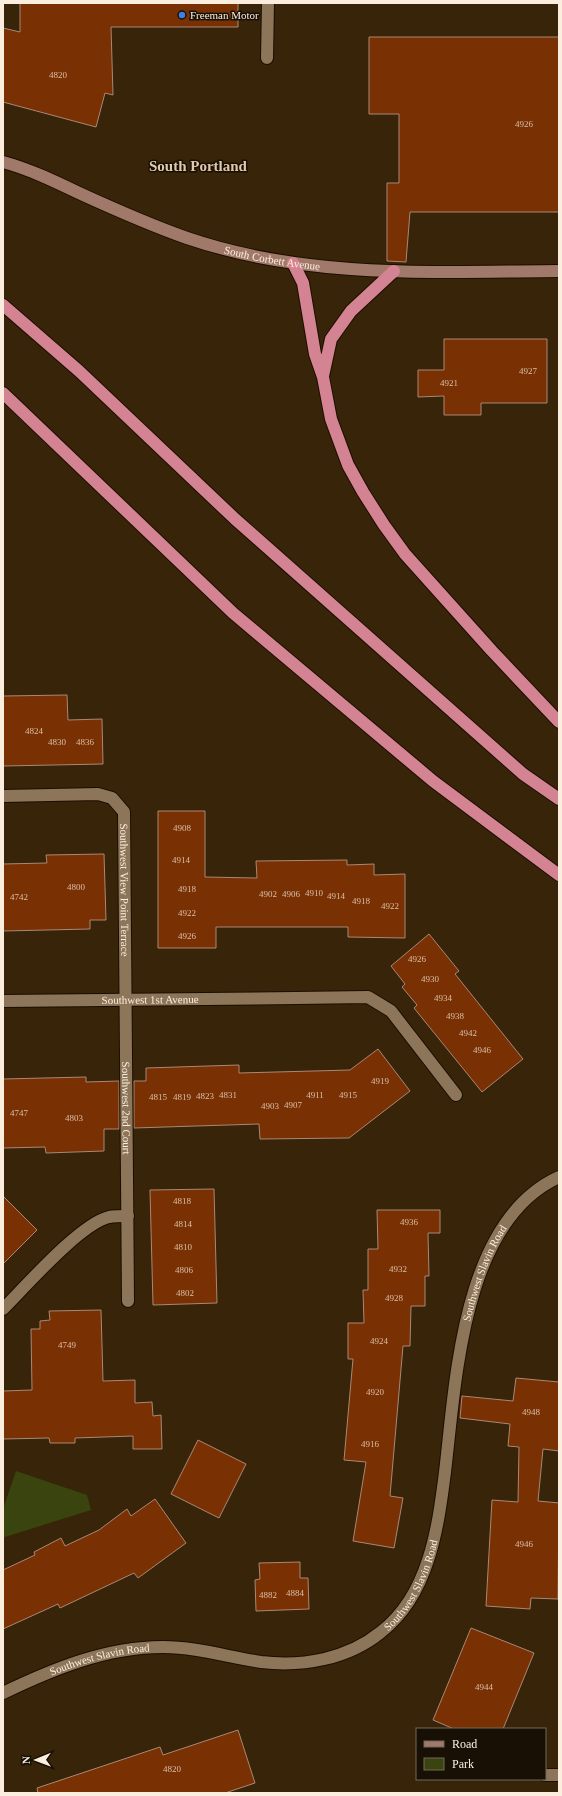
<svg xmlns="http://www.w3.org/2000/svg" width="562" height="1796" font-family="'Times New Roman',serif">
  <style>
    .green { fill: #3a440e }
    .building { fill: #793103; stroke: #aa8777 }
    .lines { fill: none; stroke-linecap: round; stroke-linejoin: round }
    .lane-casing { stroke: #1c0e00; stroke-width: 14 }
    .street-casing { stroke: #1c0e00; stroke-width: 14 }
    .secondary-casing { stroke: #1c0e00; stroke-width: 14 }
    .highway-casing { stroke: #1c0e00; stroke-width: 14 }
    .lane { stroke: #8c7559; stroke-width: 12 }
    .street { stroke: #8c7559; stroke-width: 12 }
    .secondary { stroke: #a1796a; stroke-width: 12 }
    .highway { stroke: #d38391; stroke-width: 12 }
    .shop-dot { fill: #3f7fe0; stroke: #181005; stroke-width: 1.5 }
    .labels { text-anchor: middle; stroke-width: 3; stroke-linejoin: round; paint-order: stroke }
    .number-label { font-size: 9px; fill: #dabfa8 }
    .poi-label { font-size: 11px; fill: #fbeedf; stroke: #181005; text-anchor: start }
    .street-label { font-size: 11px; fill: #fbeedf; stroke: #181005 }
    .district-label { font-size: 15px; font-weight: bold; fill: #e2c9ab; stroke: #181005 }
  </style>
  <rect width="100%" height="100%" fill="#382409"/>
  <path class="green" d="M16 1471 87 1495 91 1510 5 1537 3 1536V1509Z"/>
  <path class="building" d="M20 3H238V27H111L113 95 105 93 96 127 3 102V28L20 32Z
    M369 37H559V212H410L406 262 387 261V183H399V114H369Z
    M444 339H547V403H481V415H444V396L418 397V370H444Z
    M67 695 68 720 102 719 103 764 3 766V696Z
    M158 811H205V877L257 878 256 861 347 860V865L374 864V875L405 874V938L348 937V927H216V948H158Z
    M104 854 106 920H90V929L3 931V864L47 863 46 855Z
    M429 934 459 971 455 974 523 1059 482 1092 414 1008 417 1005 402 987 405 984 391 966Z
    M378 1049 410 1091 349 1138 260 1139 259 1124 134 1128V1081H146V1068L239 1065V1073L350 1070Z
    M86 1077V1082L119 1081V1129H104V1151L46 1153 45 1147 3 1148V1079Z
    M214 1189 217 1303 153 1305 150 1190Z
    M3 1196 37 1230 3 1264Z
    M377 1210H440V1233H428L429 1276H425V1306H411L410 1346H403L390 1496 403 1498 394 1548 353 1541 366 1462 344 1460 353 1359H348V1323H364L363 1290H368V1249H378Z
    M101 1310 103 1381 135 1380V1403L152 1402 153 1416 161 1415 162 1449H133V1436L75 1438V1443H50L49 1438 3 1439V1391L32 1390 31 1329H40V1321L50 1320 49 1311Z
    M516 1378 559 1382V1451L543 1449 538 1501 559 1503 558 1599 531 1598 530 1609 486 1606 492 1500 518 1502 519 1447 508 1446 510 1424 460 1418 462 1396 513 1401Z
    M198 1440 246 1464 219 1518 171 1494Z
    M155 1499 186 1543 138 1578 134 1573 60 1608 58 1604 3 1629V1570L35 1555 34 1552 61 1538 65 1546 99 1530 127 1509 131 1516Z
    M300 1562V1578H308L309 1609 256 1611 255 1580 260 1579 259 1563Z
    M471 1628 534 1653 503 1729H454L433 1720Z
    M238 1730 255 1783 225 1793H38L37 1788 160 1747 163 1755Z"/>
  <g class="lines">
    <defs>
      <path id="lane" d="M267 58 268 3
        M296 998 368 997 391 1011 456 1095
        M545 1775H559"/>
      <g id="street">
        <path id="s1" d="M3 796 98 794 112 798 124 812 128 1301"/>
        <path id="s2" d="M3 1001 296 998"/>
        <path d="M3 1309C26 1286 80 1224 109 1217 115 1216 122 1216 128 1216"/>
        <path id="s3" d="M3 1693C53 1669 106 1647 163 1647 196 1647 228 1657 261 1662 303 1667 348 1659 381 1632 429 1595 438 1528 445 1472 456 1380 462 1221 559 1177"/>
      </g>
      <g id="secondary">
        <path id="s4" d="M3 162C29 169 54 181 79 193 114 209 150 225 187 238 307 279 435 272 559 271"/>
      </g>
      <path id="highway" d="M293 263 303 283 315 354 323 377 331 419 348 465 363 492 384 525 405 554 492 651 559 722
        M3 305 79 371 235 519 523 774 559 799
        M323 376 331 339 351 311 394 271
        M3 393 233 613 433 781 559 875"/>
    </defs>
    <use href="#lane" class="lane-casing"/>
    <use href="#street" class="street-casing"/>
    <use href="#secondary" class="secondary-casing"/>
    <use href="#highway" class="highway-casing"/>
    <use href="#lane" class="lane"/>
    <use href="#street" class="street"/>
    <use href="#secondary" class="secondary"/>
    <use href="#highway" class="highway"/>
  </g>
  <circle class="shop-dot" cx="182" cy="15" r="4"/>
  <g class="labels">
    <g class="number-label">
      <text x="58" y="78">4820</text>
      <text x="524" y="127">4926</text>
      <text x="528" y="374">4927</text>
      <text x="449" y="386">4921</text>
      <text x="34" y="734">4824</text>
      <text x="57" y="745">4830</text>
      <text x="85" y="745">4836</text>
      <text x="182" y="831">4908</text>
      <text x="181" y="863">4914</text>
      <text x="76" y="890">4800</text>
      <text x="187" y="892">4918</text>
      <text x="314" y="896">4910</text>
      <text x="268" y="897">4902</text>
      <text x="291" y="897">4906</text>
      <text x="336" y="899">4914</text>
      <text x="19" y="900">4742</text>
      <text x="361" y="904">4918</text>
      <text x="390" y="909">4922</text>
      <text x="187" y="916">4922</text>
      <text x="187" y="939">4926</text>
      <text x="417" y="962">4926</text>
      <text x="430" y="982">4930</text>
      <text x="443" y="1001">4934</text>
      <text x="455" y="1019">4938</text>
      <text x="468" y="1036">4942</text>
      <text x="482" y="1053">4946</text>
      <text x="380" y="1084">4919</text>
      <text x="228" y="1098">4831</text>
      <text x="315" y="1098">4911</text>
      <text x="348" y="1098">4915</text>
      <text x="205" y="1099">4823</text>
      <text x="158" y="1100">4815</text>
      <text x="182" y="1100">4819</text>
      <text x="293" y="1108">4907</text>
      <text x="270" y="1109">4903</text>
      <text x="19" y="1116">4747</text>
      <text x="74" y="1121">4803</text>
      <text x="182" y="1204">4818</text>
      <text x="409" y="1225">4936</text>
      <text x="183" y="1227">4814</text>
      <text x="183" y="1250">4810</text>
      <text x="398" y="1272">4932</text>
      <text x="184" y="1273">4806</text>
      <text x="185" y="1296">4802</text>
      <text x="394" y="1301">4928</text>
      <text x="379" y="1344">4924</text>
      <text x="67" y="1348">4749</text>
      <text x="375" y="1395">4920</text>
      <text x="531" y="1415">4948</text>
      <text x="370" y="1447">4916</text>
      <text x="524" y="1547">4946</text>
      <text x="295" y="1596">4884</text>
      <text x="268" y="1598">4882</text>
      <text x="484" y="1690">4944</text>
      <text x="172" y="1772">4820</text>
    </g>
    <g class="poi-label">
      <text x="190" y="19">Freeman Motor</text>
    </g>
    <g class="street-label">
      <text dy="4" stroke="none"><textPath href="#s4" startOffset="287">South Corbett Avenue</textPath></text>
      <text dy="4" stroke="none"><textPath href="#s1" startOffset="206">Southwest View Point Terrace</textPath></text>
      <text dy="4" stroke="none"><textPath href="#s2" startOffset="147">Southwest 1st Avenue</textPath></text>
      <text dy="4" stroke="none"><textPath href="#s1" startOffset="424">Southwest 2nd Court</textPath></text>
      <text dy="4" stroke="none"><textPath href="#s3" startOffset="775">Southwest Slavin Road</textPath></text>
      <text dy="4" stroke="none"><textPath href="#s3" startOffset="451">Southwest Slavin Road</textPath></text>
      <text dy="4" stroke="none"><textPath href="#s3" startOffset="103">Southwest Slavin Road</textPath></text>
    </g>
    <g class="district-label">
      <text x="198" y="171">South Portland</text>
    </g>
  </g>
  <rect width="562" height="1796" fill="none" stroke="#fbeedf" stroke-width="8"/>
  <rect x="416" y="1728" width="130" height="52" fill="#181005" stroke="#73695c"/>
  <rect x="424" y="1741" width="20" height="6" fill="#a1796a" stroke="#73695c"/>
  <text x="452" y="1748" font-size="12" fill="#fbeedf">Road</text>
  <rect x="424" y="1758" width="20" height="12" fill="#3a440e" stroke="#73695c"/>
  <text x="452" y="1768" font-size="12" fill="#fbeedf">Park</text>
  <g transform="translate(36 1760) rotate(269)" stroke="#181005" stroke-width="3" paint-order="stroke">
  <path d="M0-3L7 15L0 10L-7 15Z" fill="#fbeedf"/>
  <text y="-6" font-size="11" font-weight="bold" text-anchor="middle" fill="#fbeedf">N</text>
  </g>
</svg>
